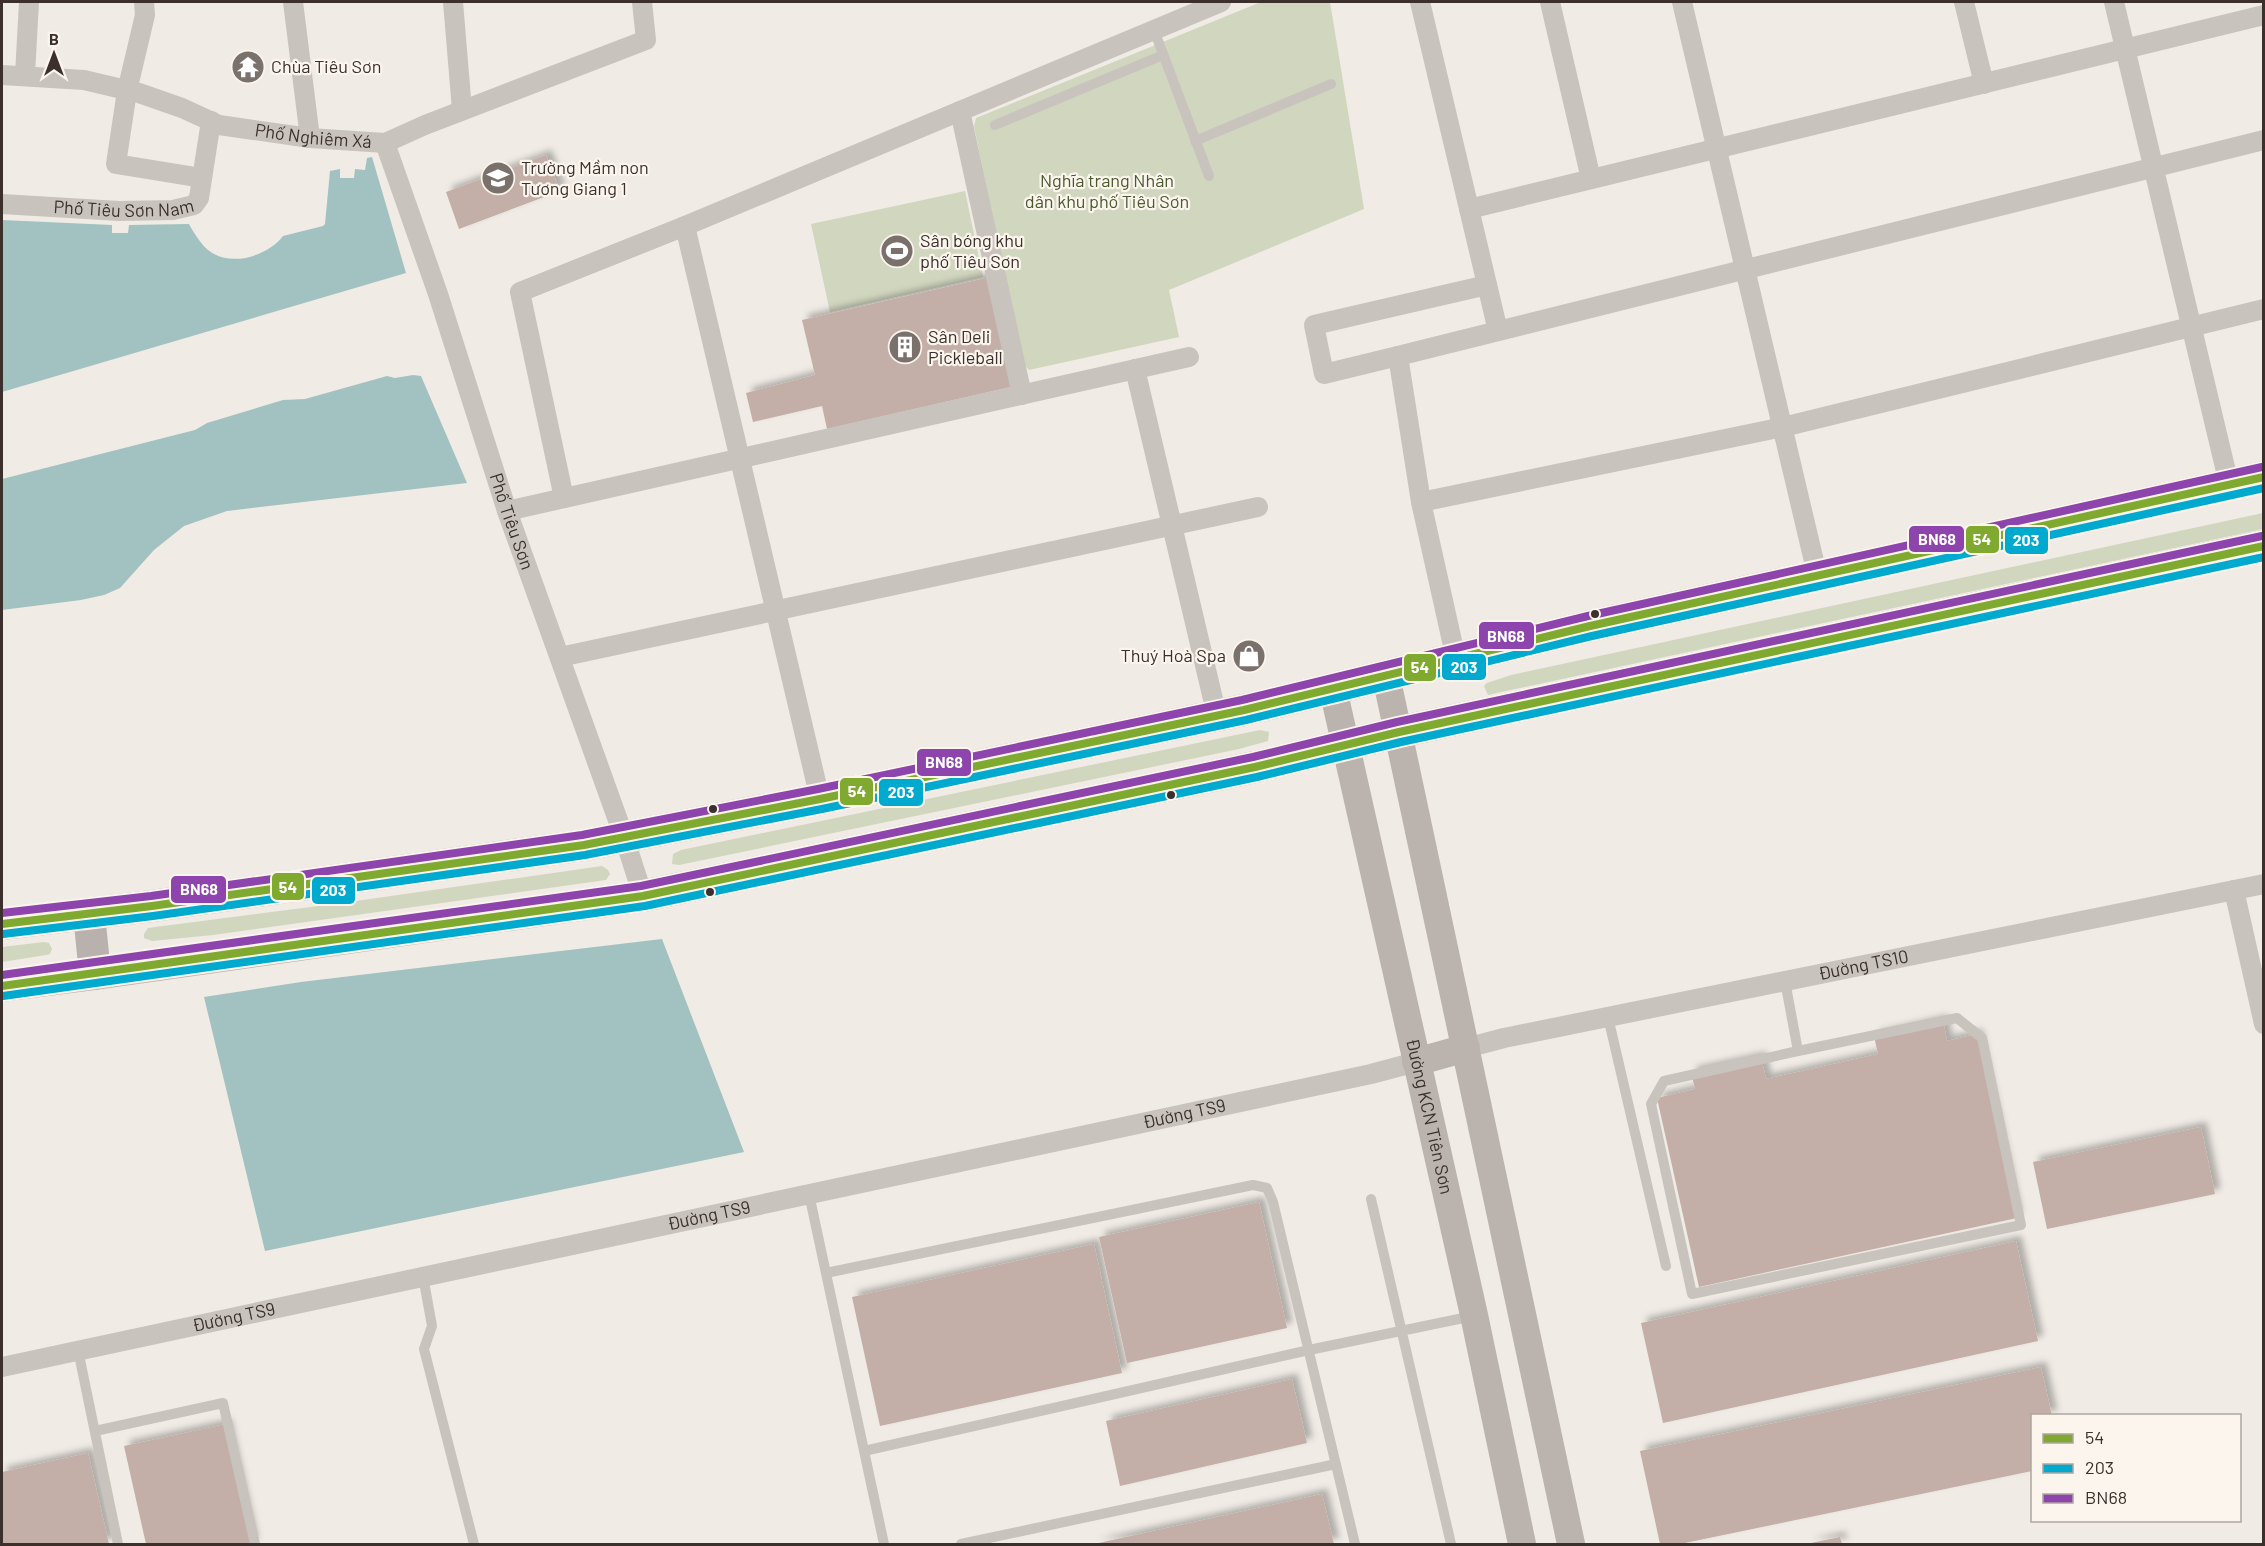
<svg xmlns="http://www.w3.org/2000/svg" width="2265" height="1546" font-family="Barlow,sans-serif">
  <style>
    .green { fill: #d1d6bf }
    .water { fill: #a1c2c1 }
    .building { fill: #c3afa7; filter: url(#shadow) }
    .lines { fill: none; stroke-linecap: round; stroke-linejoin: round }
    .service { stroke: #c9c3be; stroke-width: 10 }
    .minor { stroke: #c9c3be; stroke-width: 20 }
    .secondary { stroke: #bab3ae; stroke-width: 28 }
    .primary { stroke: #b8b1ad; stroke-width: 32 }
    .bus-1-casing { stroke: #fbf5ee; stroke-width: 12 }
    .bus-2-casing { stroke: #fbf5ee; stroke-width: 12 }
    .bus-3-casing { stroke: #fbf5ee; stroke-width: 12 }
    .bus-1 { stroke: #7fa92f; stroke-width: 8 }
    .bus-2 { stroke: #00a9ce; stroke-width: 8 }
    .bus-3 { stroke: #8e44ad; stroke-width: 8 }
    .bus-dot { fill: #3b302b; stroke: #fbf5ee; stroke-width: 2 }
    .labels { text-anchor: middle; stroke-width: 4.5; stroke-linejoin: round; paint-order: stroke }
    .poi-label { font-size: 18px; fill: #3b302b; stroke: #fbf5ee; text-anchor: start }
    .street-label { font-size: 18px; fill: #3b302b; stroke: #fbf5ee }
    .park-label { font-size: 18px; fill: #4a5a2e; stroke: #fbf5ee }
    .line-badge { stroke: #fbf5ee; stroke-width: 2 }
    .badge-label { font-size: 16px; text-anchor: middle; font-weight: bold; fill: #fff }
  </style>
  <defs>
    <filter id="shadow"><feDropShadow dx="5.5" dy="-5.5" stdDeviation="3" flood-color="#0004"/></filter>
  </defs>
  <rect width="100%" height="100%" fill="#f0ebe5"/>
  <path class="green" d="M1261 2H1330L1364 209 1169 290 1179 337 1029 370 1023 363 974 126 976 118Z
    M965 191 983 277 830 312 811 224Z
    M2263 513V529L1492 694 1488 695 1484 686 1487 683 1511 675Z
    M1260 730 1269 732 1268 741 1239 749 679 865 672 864 673 854 681 850Z
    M602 866 608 870 610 874 606 880 213 935 152 941 144 938V934L148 928 342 903Z
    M44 942 49 943 52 949 50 954 46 955 2 962V947Z"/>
  <path class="water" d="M372 157 406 273 2 392V220L112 225V233H128L129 225 189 224C194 233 200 243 208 250 230 268 268 256 283 236L323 226 325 224 330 171 340 169V178H354L355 169 365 170 367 158Z
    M413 375 421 376 467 483 227 511 184 526 154 550 120 588 104 595 81 600 2 610V479L195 430 207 423 283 400 305 399 387 376 395 378Z
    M662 939 744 1152 265 1251 204 997 301 982Z"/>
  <path class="building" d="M546 155 560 191 459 229 446 192Z
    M986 278 1011 387 827 429 822 406 753 422 746 393 815 375 802 320Z
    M1943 1020 1947 1041 1977 1034 2017 1218 1699 1287 1657 1098 1695 1089 1691 1072 1761 1057 1766 1079 1878 1054 1874 1036Z
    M2201 1127 2215 1194 2047 1229 2033 1162Z
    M1259 1202 1287 1328 1127 1363 1099 1237Z
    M2016 1241 2038 1341 1663 1423 1641 1323Z
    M1094 1244 1122 1373 880 1426 852 1297Z
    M2041 1367 2052 1416H2032V1471L1680 1544H1660L1640 1451Z
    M1292 1379 1307 1443 1120 1486 1106 1421Z
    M226 1424 253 1544H146L124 1446Z
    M88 1453 109 1544H3L2 1472Z
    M1322 1494 1334 1544H1094Z
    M1840 1537 1842 1544H1811V1543Z"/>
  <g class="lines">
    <path class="service" d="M1154 30 1209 176
      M995 125 1163 55
      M1195 141 1331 84
      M1785 981 1798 1051 1664 1081 1651 1104 1692 1294 2021 1225 1982 1038 1957 1018 1798 1051
      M1608 1017 1666 1266
      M809 1194 884 1544
      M1371 1199 1451 1544
      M826 1273 1253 1185 1267 1188 1273 1202 1355 1544
      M423 1276 432 1326 424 1349 474 1544
      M78 1350 118 1544
      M95 1431 223 1403 255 1544
      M864 1451 1309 1350 1473 1316
      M961 1544 1336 1464"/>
    <g class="minor">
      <path d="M144 2 145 15 127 91 116 164 202 178"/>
      <path d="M293 2 310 138"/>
      <path d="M453 2 462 110"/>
      <path d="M1420 2 1498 331"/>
      <path d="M1550 2 1591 179"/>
      <path d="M1682 2 1817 574"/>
      <path d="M1964 2 1984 84"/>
      <path d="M2114 2 2229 484"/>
      <path id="s1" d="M2 75 84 80 139 93 182 108 219 125 310 138 385 143 425 125 646 40 642 2"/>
      <path d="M25 75 29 2"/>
      <path d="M960 111 1022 395"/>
      <path id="s2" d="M385 143 438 294 507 511 624 837 643 896"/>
      <path id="s3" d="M2 204 119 211 173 210 194 205 199 198 211 121"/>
      <path d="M1469 209 2264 15"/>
      <path d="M685 226 820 799"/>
      <path d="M1398 356 1324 374 1314 325 1487 285"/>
      <path d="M1135 369 1217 716"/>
      <path d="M564 498 520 292 685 226 1221 2"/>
      <path d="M1421 502 1783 427 2264 309"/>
      <path d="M507 511 1189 357"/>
      <path d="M560 657 1258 507"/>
      <path d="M1456 659 1421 502 1398 356 2264 140"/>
      <path d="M2234 890 2264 1024"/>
      <path id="s4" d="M1466 1048 1504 1038 2264 884"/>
      <path id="s5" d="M2 1367 1371 1074 1416 1062"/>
    </g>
    <g class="secondary">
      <path d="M1386 676 1571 1544"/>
      <path id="s6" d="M1333 689 1474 1315 1522 1544"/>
      <path d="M1416 1062 1466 1048"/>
    </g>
    <path class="primary" d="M89 914 95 974
      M2 924 152 906 584 845 820 799 1244 710 1590 626 2264 477
      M2 986 95 974 643 896 1255 767 1399 732 2264 546"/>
    <defs>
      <path id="bus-1" d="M2 924 152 906 584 845 820 799 1244 710 1590 626 2264 477
        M2 986 643 896 1255 767 1399 732 2264 546"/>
      <path id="bus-2" d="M3 934 153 916 585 855 822 809 1246 720 1592 636 2264 488
        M3 996 645 906 1257 777 1401 742 2264 557"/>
      <path id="bus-3" d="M2 913 151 896 582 835 818 789 1242 700 1588 616 2262 467
        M2 975 641 886 1253 757 1397 722 2262 536"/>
    </defs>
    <use href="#bus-1" class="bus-1-casing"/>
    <use href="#bus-2" class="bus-2-casing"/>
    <use href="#bus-3" class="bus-3-casing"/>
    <use href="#bus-1" class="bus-1"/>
    <use href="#bus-2" class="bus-2"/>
    <use href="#bus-3" class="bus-3"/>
  </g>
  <defs>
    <symbol id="temple-disc" viewBox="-11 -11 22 22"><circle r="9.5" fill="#7a716c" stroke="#fbf5ee"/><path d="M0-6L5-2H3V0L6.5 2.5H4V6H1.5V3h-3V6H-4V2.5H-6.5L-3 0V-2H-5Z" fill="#fff"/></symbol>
    <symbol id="school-disc" viewBox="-11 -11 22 22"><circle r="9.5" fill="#7a716c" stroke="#fbf5ee"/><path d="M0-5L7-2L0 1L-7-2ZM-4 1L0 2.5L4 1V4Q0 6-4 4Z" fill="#fff"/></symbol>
    <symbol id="stadium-disc" viewBox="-11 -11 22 22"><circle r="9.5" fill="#7a716c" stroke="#fbf5ee"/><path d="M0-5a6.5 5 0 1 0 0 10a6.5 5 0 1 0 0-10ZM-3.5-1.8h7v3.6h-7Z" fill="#fff"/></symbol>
    <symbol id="building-disc" viewBox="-11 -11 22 22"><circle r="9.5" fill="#7a716c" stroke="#fbf5ee"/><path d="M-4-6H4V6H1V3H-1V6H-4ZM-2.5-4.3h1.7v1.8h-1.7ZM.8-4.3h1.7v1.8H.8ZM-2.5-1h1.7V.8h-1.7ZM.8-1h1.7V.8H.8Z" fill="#fff"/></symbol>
    <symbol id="shop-disc" viewBox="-11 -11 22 22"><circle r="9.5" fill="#7a716c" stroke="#fbf5ee"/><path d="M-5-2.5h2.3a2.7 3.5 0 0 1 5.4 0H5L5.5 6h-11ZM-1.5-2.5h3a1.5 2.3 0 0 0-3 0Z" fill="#fff"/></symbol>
  </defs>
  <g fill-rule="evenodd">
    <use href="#temple-disc" x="229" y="48" width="38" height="38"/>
    <use href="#school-disc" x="479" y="159" width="38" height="38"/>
    <use href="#stadium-disc" x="878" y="232" width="38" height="38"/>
    <use href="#building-disc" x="886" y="328" width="38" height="38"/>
    <use href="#shop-disc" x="1230" y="637" width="38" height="38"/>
  </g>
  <g class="bus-dot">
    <circle cx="1595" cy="614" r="5"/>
    <circle cx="1171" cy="795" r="5"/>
    <circle cx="713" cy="809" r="5"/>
    <circle cx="710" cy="892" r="5"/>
  </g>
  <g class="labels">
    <g class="poi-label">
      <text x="271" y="73">Chùa Tiêu Sơn</text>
      <text x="521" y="174">Trường Mầm non<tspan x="521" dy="21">Tương Giang 1</tspan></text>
      <text x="920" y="247">Sân bóng khu<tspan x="920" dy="21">phố Tiêu Sơn</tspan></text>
      <text x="928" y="343">Sân Deli<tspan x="928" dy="21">Pickleball</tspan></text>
      <text x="1226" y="662" text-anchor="end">Thuý Hoà Spa</text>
    </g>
    <g class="street-label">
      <text dy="6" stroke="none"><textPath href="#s1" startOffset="320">Phố Nghiêm Xá</textPath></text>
      <text dy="6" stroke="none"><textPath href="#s3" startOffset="122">Phố Tiêu Sơn Nam</textPath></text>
      <text dy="6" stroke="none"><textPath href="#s2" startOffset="399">Phố Tiêu Sơn</textPath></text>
      <text dy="6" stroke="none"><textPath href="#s4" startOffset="406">Đường TS10</textPath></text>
      <text dy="6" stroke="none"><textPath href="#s5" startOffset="1209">Đường TS9</textPath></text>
      <text dy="6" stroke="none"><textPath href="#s6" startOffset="438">Đường KCN Tiên Sơn</textPath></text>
      <text dy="6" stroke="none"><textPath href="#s5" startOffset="723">Đường TS9</textPath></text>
      <text dy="6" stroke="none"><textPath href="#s5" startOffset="237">Đường TS9</textPath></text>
    </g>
    <g class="park-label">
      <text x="1107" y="187">Nghĩa trang Nhân<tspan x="1107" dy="21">dân khu phố Tiêu Sơn</tspan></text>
    </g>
  </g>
  <g class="line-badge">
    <rect x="1908" y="525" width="57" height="28" rx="6" fill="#8e44ad"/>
    <rect x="1965" y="525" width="35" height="29" rx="6" fill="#7fa92f"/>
    <rect x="2004" y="526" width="45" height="29" rx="6" fill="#00a9ce"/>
    <rect x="1478" y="621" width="57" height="29" rx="6" fill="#8e44ad"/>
    <rect x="1441" y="653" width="46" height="28" rx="6" fill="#00a9ce"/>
    <rect x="1403" y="653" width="34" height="29" rx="6" fill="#7fa92f"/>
    <rect x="916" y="748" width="56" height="29" rx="6" fill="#8e44ad"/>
    <rect x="839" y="777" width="35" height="29" rx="6" fill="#7fa92f"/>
    <rect x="878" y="778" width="46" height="29" rx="6" fill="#00a9ce"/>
    <rect x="271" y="872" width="34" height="29" rx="6" fill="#7fa92f"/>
    <rect x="170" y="875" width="57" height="29" rx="6" fill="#8e44ad"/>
    <rect x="311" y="876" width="45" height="29" rx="6" fill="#00a9ce"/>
  </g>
  <g class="badge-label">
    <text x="1937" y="545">BN68</text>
    <text x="1982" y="545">54</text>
    <text x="2026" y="546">203</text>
    <text x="1506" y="642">BN68</text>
    <text x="1464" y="673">203</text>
    <text x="1420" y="673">54</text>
    <text x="944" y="768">BN68</text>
    <text x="857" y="797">54</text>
    <text x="901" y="798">203</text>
    <text x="288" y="893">54</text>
    <text x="199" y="895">BN68</text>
    <text x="333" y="896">203</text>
  </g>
  <rect width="2265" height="1546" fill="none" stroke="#3b302b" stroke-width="6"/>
  <rect x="2031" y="1414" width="210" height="108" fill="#fbf5ee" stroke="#aea6a0" stroke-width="1.5"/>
  <rect x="2043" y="1434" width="30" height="9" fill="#7fa92f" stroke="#aea6a0" stroke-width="1.5"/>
  <text x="2085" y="1444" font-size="18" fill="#3b302b">54</text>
  <rect x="2043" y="1464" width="30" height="9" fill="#00a9ce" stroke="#aea6a0" stroke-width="1.5"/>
  <text x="2085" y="1474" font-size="18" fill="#3b302b">203</text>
  <rect x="2043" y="1494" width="30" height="9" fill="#8e44ad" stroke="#aea6a0" stroke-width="1.5"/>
  <text x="2085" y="1504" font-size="18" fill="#3b302b">BN68</text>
  <g transform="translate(54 54)" stroke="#fbf5ee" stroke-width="4.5" paint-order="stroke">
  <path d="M0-4.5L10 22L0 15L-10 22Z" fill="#3b302b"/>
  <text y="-9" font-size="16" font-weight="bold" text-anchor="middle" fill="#3b302b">B</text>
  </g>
</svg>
